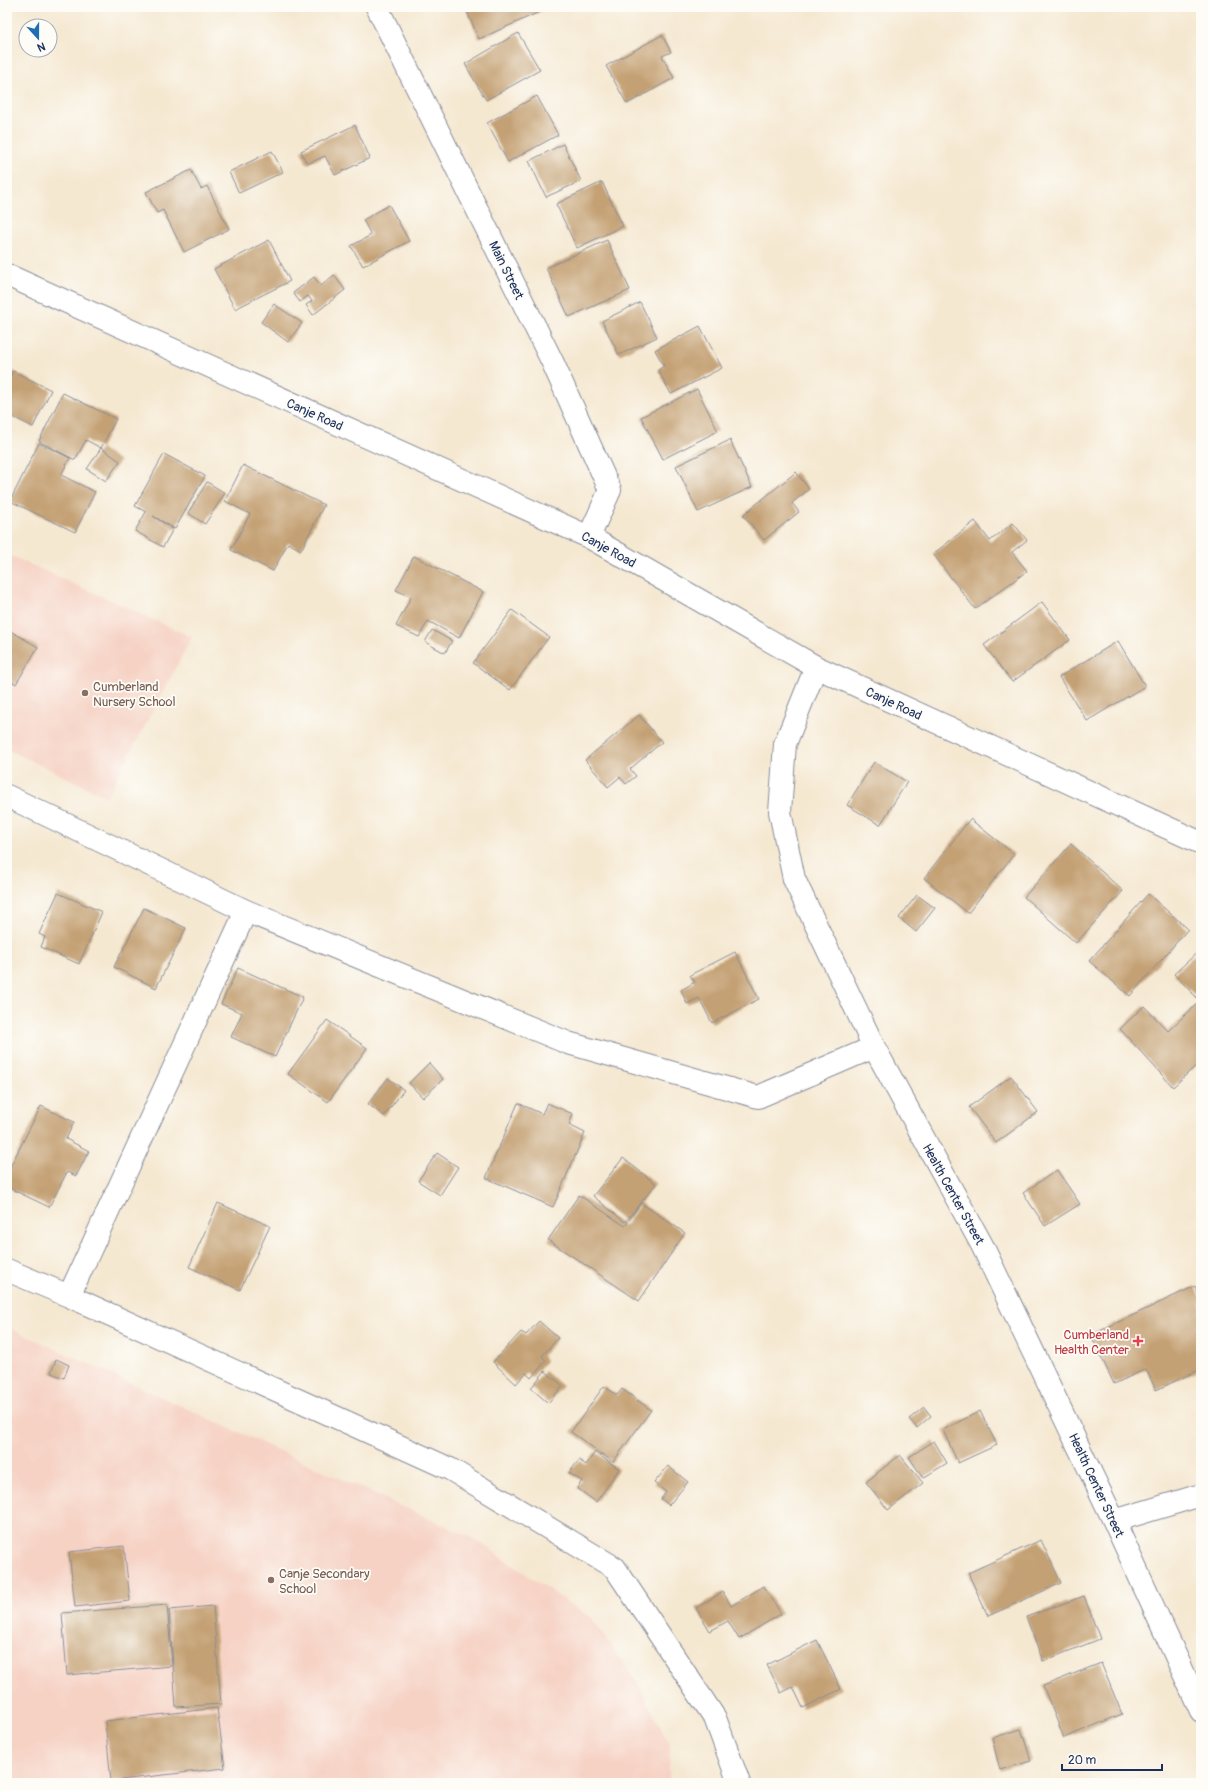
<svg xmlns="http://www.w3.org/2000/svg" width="1208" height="1790" font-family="Pangolin,sans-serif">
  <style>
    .built { fill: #f6d2c4 }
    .building { fill: #c4a175 }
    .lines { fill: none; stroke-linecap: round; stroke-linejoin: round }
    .minor-casing { stroke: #888c98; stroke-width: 24 }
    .minor { stroke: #fff; stroke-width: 22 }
    .education-dot { fill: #8d6e63; stroke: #fdfcf7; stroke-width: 1.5 }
    .health-dot { fill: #e0444e; stroke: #fdfcf7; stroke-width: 1.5 }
    .labels { text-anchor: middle; stroke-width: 3.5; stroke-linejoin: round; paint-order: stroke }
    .street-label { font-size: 13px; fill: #1b2f5e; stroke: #fdfcf7 }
    .education-label { font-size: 13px; fill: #785e54; stroke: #fdfcf7; text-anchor: start }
    .health-label { font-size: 13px; fill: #be3a42; stroke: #fdfcf7; text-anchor: end }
  </style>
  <rect width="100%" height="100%" fill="#fdfcf7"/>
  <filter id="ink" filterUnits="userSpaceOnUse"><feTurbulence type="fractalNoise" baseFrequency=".025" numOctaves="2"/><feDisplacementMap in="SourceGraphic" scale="8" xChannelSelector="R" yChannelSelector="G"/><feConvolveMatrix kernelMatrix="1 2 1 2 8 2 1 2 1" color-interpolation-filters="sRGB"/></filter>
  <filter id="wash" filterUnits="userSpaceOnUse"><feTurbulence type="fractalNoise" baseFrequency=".012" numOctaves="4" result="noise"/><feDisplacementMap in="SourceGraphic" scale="16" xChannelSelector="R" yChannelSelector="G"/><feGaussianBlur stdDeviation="0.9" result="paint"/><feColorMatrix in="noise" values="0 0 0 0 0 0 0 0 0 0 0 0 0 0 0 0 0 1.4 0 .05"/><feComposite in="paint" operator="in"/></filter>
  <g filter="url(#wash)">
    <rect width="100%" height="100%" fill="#f5e8d1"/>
    <path class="built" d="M7 554 192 637 107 797 7 749Z
      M7 1327 476 1540 592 1619 635 1679 670 1745 669 1783H7Z"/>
    <g id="blocks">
      <path class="building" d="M465 7H542L544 10 479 39Z
        M518 33 540 70 486 100 465 64Z
        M662 35 671 52 662 56 674 78 627 104 606 66Z
        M537 96 558 135 508 162 487 123Z
        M355 125 370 158 335 175 325 156 307 164 301 151Z
        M563 144 581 181 546 197 529 161Z
        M272 151 283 172 239 193 229 172Z
        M191 170 201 189 207 186 229 229 184 252 163 210 157 213 146 192Z
        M602 182 623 226 577 248 556 204Z
        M389 205 409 241 363 266 351 246 371 235 363 220Z
        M269 240 290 281 235 309 214 269Z
        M607 240 630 290 569 317 546 268Z
        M334 275 345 290 313 315 306 305 312 301 308 296 300 302 293 293 314 277 321 286Z
        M640 302 657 337 619 355 602 321Z
        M274 304 302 323 288 342 261 322Z
        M700 326 722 368 671 394 658 370 664 366 655 350Z
        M13 371 51 390 33 427 7 414V383Z
        M697 389 718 431 663 459 641 417Z
        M63 393 116 419 101 448 86 440 75 460 39 441Z
        M730 440 752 487 698 512 676 466Z
        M39 443 70 458 61 475 95 492 75 532 10 501Z
        M101 448 120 461 106 481 87 469Z
        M164 454 205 476 175 529 153 516 173 529 163 547 135 531 146 512 135 506Z
        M243 465 324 505 301 550 288 543 273 571 231 550 250 514 225 501Z
        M796 472 809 489 792 503 799 512 764 540 743 515Z
        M207 482 225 493 205 524 188 513Z
        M975 521 990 541 1013 523 1027 540 1012 552 1027 571 975 609 933 554Z
        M414 556 483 592 459 638 428 621 419 637 396 626 411 597 396 590Z
        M1042 602 1070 640 1012 682 984 645Z
        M512 610 549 637 510 690 473 663Z
        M7 629 38 647 16 684 7 679Z
        M432 630 452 641 445 653 425 642Z
        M1118 641 1145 686 1087 721 1059 677Z
        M639 715 662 742 630 769 636 776 626 784 620 777 608 787 585 760Z
        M874 762 907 782 880 825 847 805Z
        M970 819 1014 854 968 913 924 878Z
        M1071 844 1123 891 1076 943 1024 897Z
        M58 893 102 912 79 964 41 947 45 937 39 934Z
        M1148 894 1188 929 1130 996 1089 961Z
        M917 895 935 908 916 932 899 918Z
        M144 908 186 928 156 988 114 967Z
        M1201 949V1061L1173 1087 1120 1029 1144 1006 1168 1031 1200 1001 1174 974Z
        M735 952 759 999 712 1023 699 998 687 1004 681 990 695 982 690 975Z
        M238 968 303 997 275 1057 231 1037 242 1013 221 1004Z
        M327 1020 367 1048 328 1102 288 1074Z
        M429 1063 443 1079 423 1098 409 1083Z
        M1011 1076 1038 1112 996 1143 969 1107Z
        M388 1078 404 1090 384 1116 368 1104Z
        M518 1103 542 1114 547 1103 573 1114 569 1125 585 1133 553 1207 486 1178Z
        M41 1106 74 1122 66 1139 89 1151 76 1176 67 1172 49 1207 7 1187V1173Z
        M437 1153 458 1167 440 1195 418 1181Z
        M623 1158 656 1184 625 1222 593 1196Z
        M1057 1170 1080 1204 1045 1226 1023 1193Z
        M579 1195 625 1226 641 1203 685 1233 639 1301 548 1240Z
        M218 1203 270 1226 240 1290 189 1267Z
        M1195 1286 1201 1299V1369L1156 1390 1146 1369 1114 1384 1091 1335Z
        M539 1321 558 1338 542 1356 546 1361 531 1378 526 1373 516 1384 493 1362 521 1332 526 1335Z
        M56 1359 69 1365 64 1378 51 1373Z
        M545 1371 563 1386 548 1403 531 1388Z
        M604 1386 617 1395 622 1389 651 1410 613 1462 571 1432Z
        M924 1407 931 1416 917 1428 909 1419Z
        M980 1411 997 1445 958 1463 943 1430Z
        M934 1441 947 1463 923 1478 909 1457Z
        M595 1452 619 1469 596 1502 577 1488 582 1481 569 1473 579 1460 586 1465Z
        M900 1455 923 1483 888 1510 866 1482Z
        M668 1466 688 1482 669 1505 661 1499 666 1492 654 1483Z
        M1041 1540 1061 1583 988 1616 968 1573Z
        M124 1546 130 1601 75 1607 69 1552Z
        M764 1586 781 1614 739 1639 728 1621 710 1631 696 1608 723 1592 731 1606Z
        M1084 1596 1100 1639 1043 1661 1026 1617Z
        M167 1605 172 1666 67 1675 62 1613Z
        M213 1606 221 1704 176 1707 169 1610Z
        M817 1640 841 1689 803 1708 793 1687 781 1693 767 1665Z
        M1101 1663 1122 1714 1064 1738 1043 1686Z
        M217 1708 225 1768 111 1781 105 1721Z
        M1021 1729 1031 1761 1000 1770 992 1738Z"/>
    </g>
  </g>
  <g filter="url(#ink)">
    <use href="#blocks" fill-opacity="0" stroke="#888c98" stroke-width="1"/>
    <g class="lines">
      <defs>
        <path id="minor" d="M377 7 552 361 610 490 589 537
          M7 275 589 537 816 667 1201 843
          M816 667 785 744 780 812 794 879 874 1047 982 1245 1114 1521 1201 1711
          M7 796 246 911 568 1043 758 1097 874 1047
          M7 1270 69 1296 450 1469 615 1568 715 1718 739 1783
          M69 1296 246 911
          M1114 1521 1201 1495"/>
      </defs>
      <use href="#minor" class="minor-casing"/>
      <use href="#minor" class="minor"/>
    </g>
  </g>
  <g class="education-dot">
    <circle cx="85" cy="693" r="4"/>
    <circle cx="271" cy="1580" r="4"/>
  </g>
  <path class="health-dot" d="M1136 1335h4v4h4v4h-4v4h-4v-4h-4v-4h4z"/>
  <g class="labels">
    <g class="street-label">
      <text transform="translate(507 270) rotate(64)" y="5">Main Street</text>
      <text transform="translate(315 414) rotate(24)" y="5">Canje Road</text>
      <text transform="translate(609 549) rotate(29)" y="5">Canje Road</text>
      <text transform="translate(894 703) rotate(25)" y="5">Canje Road</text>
      <text transform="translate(954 1194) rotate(61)" y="5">Health Center Street</text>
      <text transform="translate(1097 1485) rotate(65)" y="5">Health Center Street</text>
    </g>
    <g class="education-label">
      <text x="93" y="691">Cumberland<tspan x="93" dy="15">Nursery School</tspan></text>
      <text x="279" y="1578">Canje Secondary<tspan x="279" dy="15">School</tspan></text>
    </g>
    <g class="health-label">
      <text x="1129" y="1339">Cumberland<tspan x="1129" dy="15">Health Center</tspan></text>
    </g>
  </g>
  <rect width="1208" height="1790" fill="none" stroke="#fdfcf7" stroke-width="24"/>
  <g transform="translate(38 38) rotate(159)"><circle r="19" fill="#fdfcf7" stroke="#a3aaba"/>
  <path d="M0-3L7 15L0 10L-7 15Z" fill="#1f6fb2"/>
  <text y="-6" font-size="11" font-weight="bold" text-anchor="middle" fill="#1b2f5e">N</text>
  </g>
  <path d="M1062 1764v6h100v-6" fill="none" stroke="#1b2f5e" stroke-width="2"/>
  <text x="1068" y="1764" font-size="12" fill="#1b2f5e" stroke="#fdfcf7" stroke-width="3" paint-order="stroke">20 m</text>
</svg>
